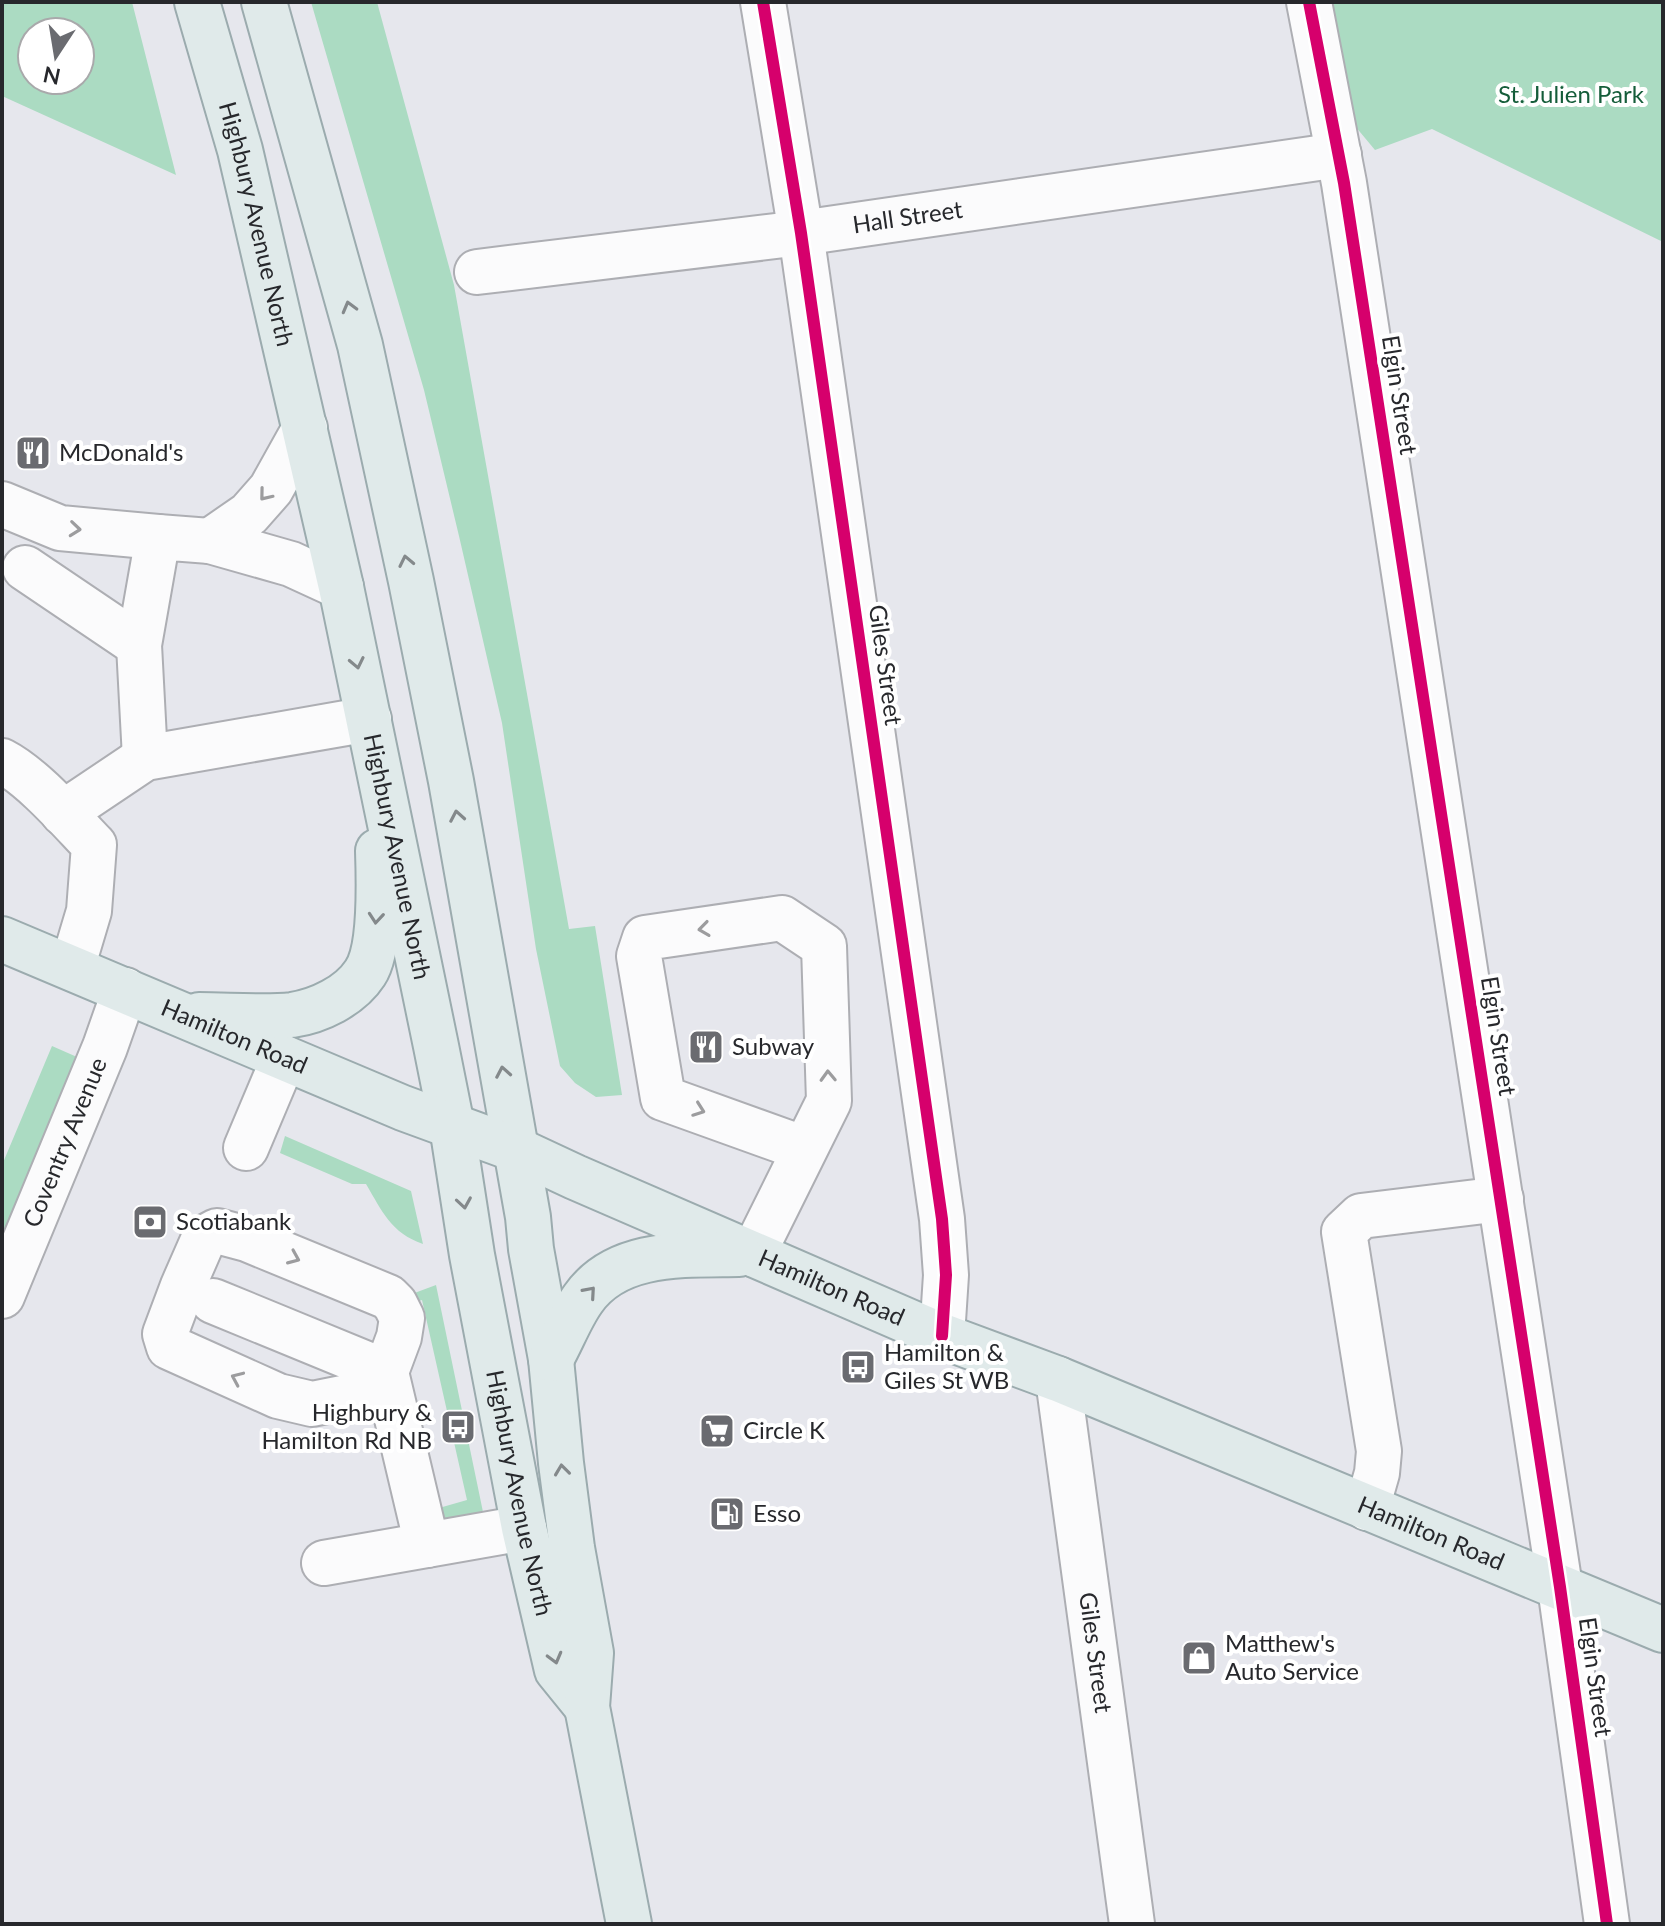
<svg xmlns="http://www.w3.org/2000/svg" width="1665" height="1926" font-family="Lato,sans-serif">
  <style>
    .green { fill: #abdbc2; fill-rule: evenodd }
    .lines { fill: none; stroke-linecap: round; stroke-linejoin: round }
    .minor-casing { stroke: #adaeb3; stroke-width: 48 }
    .major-casing { stroke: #9babae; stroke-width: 48 }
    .minor { stroke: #fbfbfc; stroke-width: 44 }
    .major { stroke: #e0eaea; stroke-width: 44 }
    .cycleway-casing { stroke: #fff; stroke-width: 17 }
    .cycleway { stroke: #d6006c; stroke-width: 12 }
    .oneway { stroke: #84898b }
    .oneway2 { stroke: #9c9c9e }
    .labels { text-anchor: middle; stroke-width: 8; stroke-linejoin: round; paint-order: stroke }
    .park-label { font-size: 24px; fill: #155d3a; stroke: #fff }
    .street-label { font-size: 24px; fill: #27282c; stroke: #fff }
    .poi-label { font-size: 24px; fill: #27282c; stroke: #fff; text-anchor: start }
  </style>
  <rect width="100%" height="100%" fill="#e6e7ed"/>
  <path class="green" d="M2 2H132L176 175 2 96ZM32 32H80V80H32Z
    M311 2H377L454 285 569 929 595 926 622 1095 596 1097 575 1083 560 1066 536 949 502 723 459 536 424 390Z
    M1330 2H1663V242L1432 129 1375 150 1355 126Z
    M52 1046 77 1057 2 1239V1165Z
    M285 1136 411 1191 423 1244C391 1233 382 1211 366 1184H352L280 1153Z
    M436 1285 483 1512 444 1521 439 1508 467 1500 422 1300 395 1309 393 1301Z"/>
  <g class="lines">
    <defs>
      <g id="minor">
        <path d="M763 2 801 233 942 1219 946 1275 942 1336"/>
        <path d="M1309 2 1344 183 1560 1587 1607 1924"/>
        <path id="s1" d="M477 272 801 233 1339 155"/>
        <path d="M305 428 271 489 249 514 210 541 291 564 341 587"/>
        <path d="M2 504 60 528 158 537"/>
        <path d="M25 568 139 645"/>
        <path d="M145 758 139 645 158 537 210 541"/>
        <path d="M2 761C33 777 69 819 94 845L89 911 72 968"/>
        <path d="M63 813 145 758 369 719"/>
        <path d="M246 1148 284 1058"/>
        <path d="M753 1254 829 1101 824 946 782 918 645 938 639 956 663 1098 805 1149"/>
        <path id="s2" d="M2 1296 105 1047 125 990"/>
        <path d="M213 1301 386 1372"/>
        <path d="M386 1372 347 1397 312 1404 278 1396 169 1347 165 1334 183 1286 204 1238 217 1231 247 1239 388 1297 395 1304 402 1318 399 1337 386 1372 427 1545"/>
        <path id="s3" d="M1058 1379 1132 1924"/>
        <path d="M1367 1508 1377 1473 1379 1451 1344 1232 1361 1216 1501 1199"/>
        <path d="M324 1563 524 1528"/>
      </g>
      <g id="major">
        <path id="s4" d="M197 2 240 150 341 587 436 1046 452 1126 472 1255 524 1528 557 1670 587 1707"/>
        <path d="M264 2 360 345 411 581 451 781 528 1217 531 1249 551 1359 561 1463 572 1548 591 1653 587 1707 629 1924"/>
        <path id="s5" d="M2 939 403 1108 515 1149 575 1177 942 1336 1058 1379 1663 1630"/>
        <path d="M199 1015C228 1015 265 1018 292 1015 319 1011 350 996 365 973 381 949 379 880 378 851"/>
        <path d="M551 1359C562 1340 570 1317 583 1299 617 1250 686 1255 739 1254"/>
      </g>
    </defs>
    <use href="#minor" class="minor-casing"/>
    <use href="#major" class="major-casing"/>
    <use href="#minor" class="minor"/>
    <use href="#major" class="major"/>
    <defs>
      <path id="cycleway" d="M763 2 801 233 942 1219 946 1275 942 1336
        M1309 2 1344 183 1560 1587 1607 1924"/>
    </defs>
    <use href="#cycleway" class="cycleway-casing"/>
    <use href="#cycleway" class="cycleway"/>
  </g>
  <defs><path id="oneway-chevron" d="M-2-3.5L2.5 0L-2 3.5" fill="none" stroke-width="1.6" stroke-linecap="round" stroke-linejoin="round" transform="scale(2)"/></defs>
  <g class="oneway">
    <use href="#oneway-chevron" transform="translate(349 307) rotate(-105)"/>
    <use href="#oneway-chevron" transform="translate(406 561) rotate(-102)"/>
    <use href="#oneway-chevron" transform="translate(357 663) rotate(78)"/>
    <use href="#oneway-chevron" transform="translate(457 816) rotate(-100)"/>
    <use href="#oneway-chevron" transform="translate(376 918) rotate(95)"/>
    <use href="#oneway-chevron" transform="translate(503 1072) rotate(-100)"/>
    <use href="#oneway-chevron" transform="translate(464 1203) rotate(81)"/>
    <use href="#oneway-chevron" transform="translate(590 1292) rotate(-49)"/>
    <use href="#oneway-chevron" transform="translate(562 1470) rotate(-97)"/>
    <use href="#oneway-chevron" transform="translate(555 1658) rotate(75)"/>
  </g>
  <g class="oneway2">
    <use href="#oneway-chevron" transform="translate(265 495) rotate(129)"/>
    <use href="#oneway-chevron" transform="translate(75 529) rotate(6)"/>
    <use href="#oneway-chevron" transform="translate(704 929) rotate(172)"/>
    <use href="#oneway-chevron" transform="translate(828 1076) rotate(-92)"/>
    <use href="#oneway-chevron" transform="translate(699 1110) rotate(20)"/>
    <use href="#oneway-chevron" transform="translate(294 1258) rotate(23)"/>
    <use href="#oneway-chevron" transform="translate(237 1378) rotate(-156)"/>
  </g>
  <defs>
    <symbol id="restaurant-square" viewBox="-11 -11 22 22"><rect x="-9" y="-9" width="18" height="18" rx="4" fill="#6a6b70" stroke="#fff"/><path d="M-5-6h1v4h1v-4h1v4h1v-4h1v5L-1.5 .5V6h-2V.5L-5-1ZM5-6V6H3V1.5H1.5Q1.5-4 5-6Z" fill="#fff"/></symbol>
    <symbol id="bank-square" viewBox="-11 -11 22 22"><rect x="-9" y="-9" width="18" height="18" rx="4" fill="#6a6b70" stroke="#fff"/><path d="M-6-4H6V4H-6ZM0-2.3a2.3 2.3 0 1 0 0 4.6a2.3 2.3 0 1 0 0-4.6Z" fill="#fff"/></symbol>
    <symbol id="bus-square" viewBox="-11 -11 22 22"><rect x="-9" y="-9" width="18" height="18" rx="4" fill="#6a6b70" stroke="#fff"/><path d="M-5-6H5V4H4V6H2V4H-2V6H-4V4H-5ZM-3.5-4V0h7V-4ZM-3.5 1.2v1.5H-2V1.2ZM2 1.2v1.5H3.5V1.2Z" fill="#fff"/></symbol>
    <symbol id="supermarket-square" viewBox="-11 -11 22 22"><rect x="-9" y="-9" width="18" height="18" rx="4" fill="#6a6b70" stroke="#fff"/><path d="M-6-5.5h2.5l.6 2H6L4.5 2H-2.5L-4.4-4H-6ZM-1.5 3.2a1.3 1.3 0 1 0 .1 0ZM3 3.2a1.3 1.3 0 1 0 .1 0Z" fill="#fff"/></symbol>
    <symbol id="fuel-square" viewBox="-11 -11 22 22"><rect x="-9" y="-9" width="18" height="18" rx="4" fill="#6a6b70" stroke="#fff"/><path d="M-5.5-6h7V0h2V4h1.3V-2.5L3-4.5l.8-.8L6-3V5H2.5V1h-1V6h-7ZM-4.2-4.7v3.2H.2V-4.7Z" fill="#fff"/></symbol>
    <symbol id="shop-square" viewBox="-11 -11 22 22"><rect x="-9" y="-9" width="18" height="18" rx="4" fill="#6a6b70" stroke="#fff"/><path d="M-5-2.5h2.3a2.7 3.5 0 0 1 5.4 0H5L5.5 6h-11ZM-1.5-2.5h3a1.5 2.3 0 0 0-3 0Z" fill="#fff"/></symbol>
  </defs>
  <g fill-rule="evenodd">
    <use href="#restaurant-square" x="13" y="433" width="40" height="40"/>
    <use href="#restaurant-square" x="686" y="1027" width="40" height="40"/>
    <use href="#bank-square" x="130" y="1202" width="40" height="40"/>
    <use href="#bus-square" x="838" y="1347" width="40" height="40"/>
    <use href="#bus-square" x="438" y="1407" width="40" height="40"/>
    <use href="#supermarket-square" x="697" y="1411" width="40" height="40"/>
    <use href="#fuel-square" x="707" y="1494" width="40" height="40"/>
    <use href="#shop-square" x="1179" y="1638" width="40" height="40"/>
  </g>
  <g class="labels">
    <g class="park-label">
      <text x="1571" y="103">St. Julien Park</text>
    </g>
    <g class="street-label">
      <text dy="8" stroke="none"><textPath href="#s1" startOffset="434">Hall Street</textPath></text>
      <text dy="8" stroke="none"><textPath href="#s4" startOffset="230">Highbury Avenue North</textPath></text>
      <text transform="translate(1399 395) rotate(81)" y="8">Elgin Street</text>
      <text transform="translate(885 665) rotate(82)" y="8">Giles Street</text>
      <text dy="8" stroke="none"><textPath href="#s4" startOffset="878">Highbury Avenue North</textPath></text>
      <text transform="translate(1498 1036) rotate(81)" y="8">Elgin Street</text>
      <text dy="8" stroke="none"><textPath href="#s5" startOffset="252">Hamilton Road</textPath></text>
      <text dy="8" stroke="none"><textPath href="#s2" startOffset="166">Coventry Avenue</textPath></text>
      <text dy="8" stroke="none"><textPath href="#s5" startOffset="900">Hamilton Road</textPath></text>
      <text dy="8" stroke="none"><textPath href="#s4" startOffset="1526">Highbury Avenue North</textPath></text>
      <text dy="8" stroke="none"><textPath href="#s5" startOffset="1548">Hamilton Road</textPath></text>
      <text dy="8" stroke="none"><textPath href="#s3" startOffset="276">Giles Street</textPath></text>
      <text transform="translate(1595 1677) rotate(82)" y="8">Elgin Street</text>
    </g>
    <g class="poi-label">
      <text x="59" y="461">McDonald's</text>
      <text x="732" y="1055">Subway</text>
      <text x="176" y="1230">Scotiabank</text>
      <text x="884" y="1361">Hamilton &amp;<tspan x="884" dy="28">Giles St WB</tspan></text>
      <text x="432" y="1421" text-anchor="end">Highbury &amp;<tspan x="432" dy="28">Hamilton Rd NB</tspan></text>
      <text x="743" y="1439">Circle K</text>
      <text x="753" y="1522">Esso</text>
      <text x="1225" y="1652">Matthew's<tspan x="1225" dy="28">Auto Service</tspan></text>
    </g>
  </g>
  <rect width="1665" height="1926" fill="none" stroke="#27282c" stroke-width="8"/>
  <g transform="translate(56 56) rotate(192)"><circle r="38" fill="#ffffff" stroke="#a9a9ab" stroke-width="2"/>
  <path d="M0-6L14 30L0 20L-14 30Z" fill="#6a6b70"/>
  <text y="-12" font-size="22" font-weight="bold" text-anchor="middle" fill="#27282c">N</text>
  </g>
</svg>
